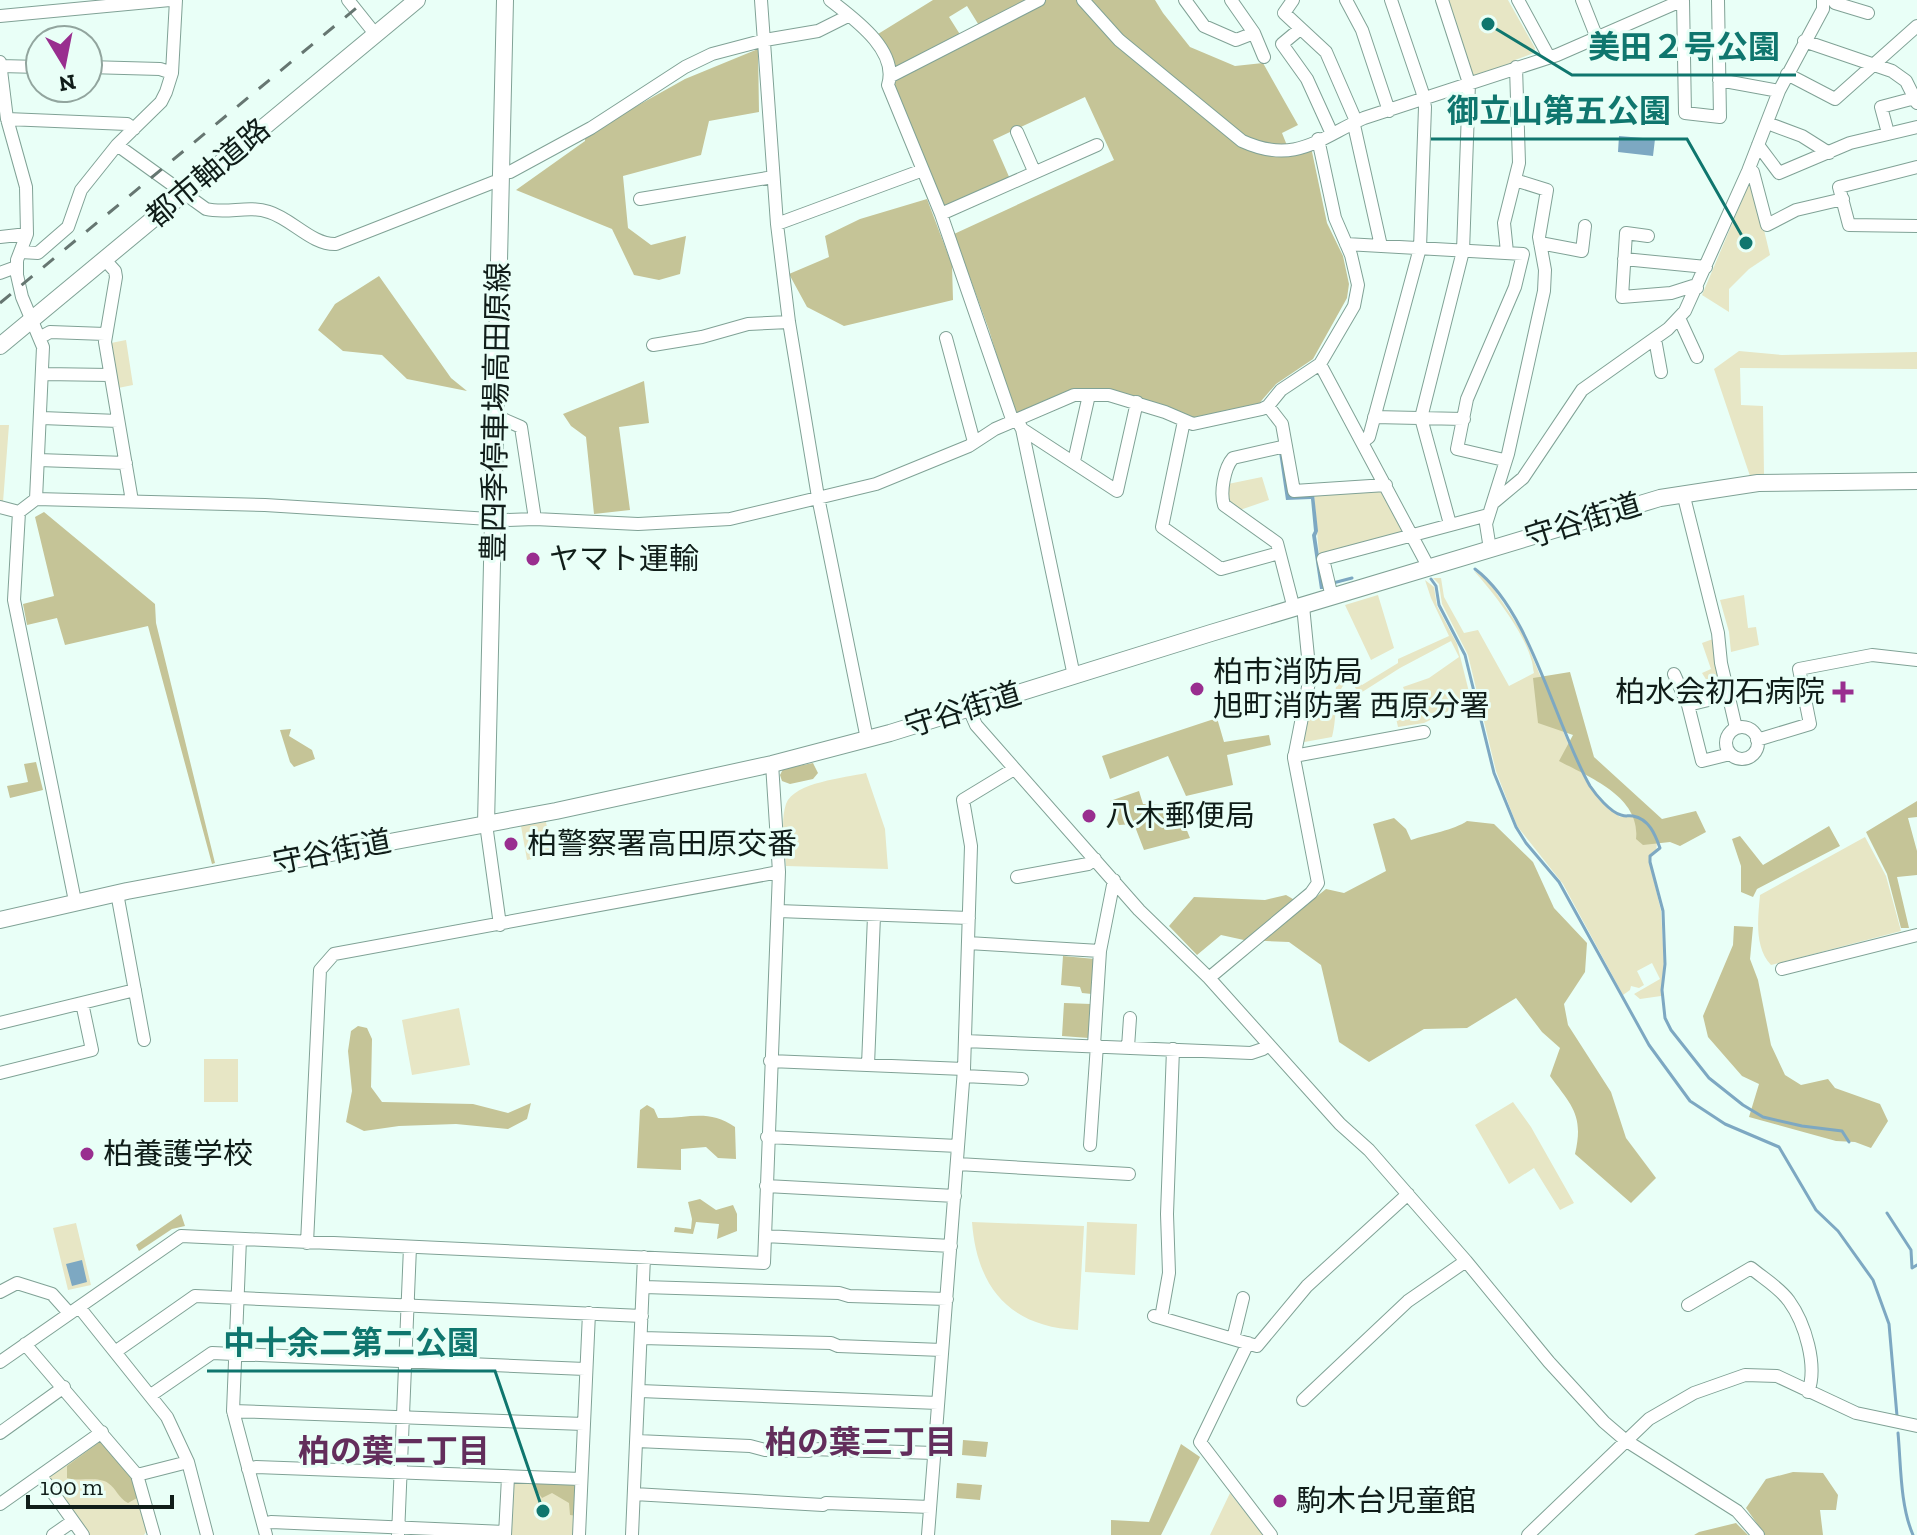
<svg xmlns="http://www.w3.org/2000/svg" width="1917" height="1535" font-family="'Zilla Slab','Noto Sans JP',serif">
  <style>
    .green { fill: #e7e6c5 }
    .forest { fill: #c5c497 }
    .water { fill: #7da8c2 }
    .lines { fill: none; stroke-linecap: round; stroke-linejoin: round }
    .stream { stroke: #7da8c2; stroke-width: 3 }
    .minor-casing { stroke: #80a296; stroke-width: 14 }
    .major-casing { stroke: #80a296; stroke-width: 18 }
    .minor { stroke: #fff; stroke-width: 12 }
    .major { stroke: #fff; stroke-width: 16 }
    .rail { stroke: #667671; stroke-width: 3; stroke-dasharray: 14 14; stroke-linecap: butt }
    .poi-dot { fill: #992e8f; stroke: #e9fff7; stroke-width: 3 }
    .labels { text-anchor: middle; stroke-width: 6; stroke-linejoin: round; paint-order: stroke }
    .street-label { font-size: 30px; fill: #101d19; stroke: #e9fff7 }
    .poi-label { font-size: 30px; fill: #101d19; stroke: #e9fff7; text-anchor: start }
    .neighbourhood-label { font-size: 32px; font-weight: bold; fill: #622d5b; stroke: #e9fff7 }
    .leader { fill: none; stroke: #0f766e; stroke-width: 3 }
    .callout-dot { fill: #0f766e; stroke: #e9fff7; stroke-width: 3 }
    .callout-label { font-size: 32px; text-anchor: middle; font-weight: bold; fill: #0f766e; stroke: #e9fff7; stroke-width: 6; stroke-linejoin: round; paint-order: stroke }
  </style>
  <rect width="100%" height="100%" fill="#e9fff7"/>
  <path class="green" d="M1446 0H1508L1535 48 1534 53 1515 60 1516 63 1475 78 1471 76Z
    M1749 184H1753L1770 255 1749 269 1729 289V312L1702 295Z
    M126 340 133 385 118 388 111 343Z
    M1739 351 1782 355 1917 352V369L1740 368 1741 405 1763 406 1764 475 1750 476 1714 369Z
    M0 425H9L3 502 0 501Z
    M1262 477 1269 500 1240 510 1227 502 1228 484Z
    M1378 490 1384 493 1403 527 1400 533 1319 555 1314 494Z
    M1474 571 1488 580 1522 632 1570 748 1592 790 1620 817H1635L1657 843 1656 852 1649 860 1661 911 1664 962 1661 996 1640 999 1634 994 1660 979 1652 963 1637 971 1644 985 1639 988 1631 986 1630 990 1623 995 1563 884 1517 826 1496 771 1468 655 1442 604 1439 584 1433 578H1441L1444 597 1464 633 1478 630 1509 686 1534 673C1533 670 1533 666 1532 662 1525 633 1493 592 1474 571Z
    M1425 580 1434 587 1437 606 1457 644 1471 700 1424 723 1398 727 1395 714 1412 709 1403 687 1429 678 1459 657 1451 641 1400 668 1359 694 1350 679C1332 691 1338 716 1332 737L1299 743 1308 712 1331 713V716L1336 687 1355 667V679L1362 685 1398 663V659L1449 636 1431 598Z
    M1378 595 1394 648 1371 660 1345 605Z
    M1744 595 1748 628 1756 627 1759 645 1731 652 1729 632 1720 600Z
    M1713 639 1720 678 1707 681 1702 673 1711 669 1702 643Z
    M866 773 885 829 888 869 786 866C785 847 780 822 786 804 794 782 845 778 866 773Z
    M546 822 552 855 527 860 521 826Z
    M1865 837 1886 876 1901 931 1771 965C1754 947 1758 918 1760 895Z
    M459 1008 470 1065 412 1075 402 1020Z
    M204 1059H238V1102H204Z
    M1513 1102 1531 1127 1574 1203 1560 1210 1534 1168 1509 1184 1475 1125Z
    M972 1222 1084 1226 1078 1330C1010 1327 977 1288 972 1222Z
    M1087 1222 1137 1224 1135 1275 1085 1272Z
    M76 1223 91 1285 68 1290 53 1228Z
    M100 1439 134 1475 148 1529 144 1535H88L48 1479 49 1476Z
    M514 1482 575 1484 577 1487 575 1535H509L511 1485Z
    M1230 1493 1263 1535H1210Z"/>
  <path class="forest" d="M933 0H1031L980 27 967 6 949 17 961 36 894 69 878 34Z
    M1046 0H1078L1242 145 1311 147 1327 223 1343 256 1349 284 1347 298 1313 359 1276 384 1256 407 1193 420 1109 391 1015 415 989 330 954 234 1114 160 1085 97 993 140 1010 179 943 211 891 84 894 78Z
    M1086 0H1155L1163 13 1190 47 1235 66 1263 63 1298 125 1282 133 1288 148 1254 145 1162 73Z
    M758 49 759 112 709 121 701 155 623 176 628 228 651 245 686 236 680 274 659 280 634 275 612 229 516 190 585 141V135L685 79Z
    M927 199 952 265 953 300 844 326 807 307 789 274 829 257 825 236 860 219Z
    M379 276 451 378 467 391 407 379 382 355 343 351 318 330 335 304Z
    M644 381 649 423 619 427 630 510 594 514 586 437 571 426 563 414Z
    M44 512 155 604 156 623 215 863 212 864 148 626 65 645 57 618 27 625 23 604 54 596 35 517Z
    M1570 672 1594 757 1662 819 1696 811 1706 832 1680 846 1670 842 1643 845 1636 839C1641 797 1589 777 1559 761L1573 735 1538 723 1533 678Z
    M1217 718 1224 742 1269 735 1271 745 1227 755 1233 785 1186 796 1168 756 1110 779 1102 756Z
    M291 729 289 736 312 750 315 759 294 767 290 762 280 730Z
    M36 762 43 790 10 798 7 786 28 782 24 764Z
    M813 763 818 773 813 779 790 784 782 781 780 775 783 769Z
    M1139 791 1143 804 1177 806 1190 838 1144 850 1134 824 1119 825 1110 801Z
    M1917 801V817L1908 818 1917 851V875L1897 877 1909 928H1901L1887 874 1866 832Z
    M1394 818 1406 829 1411 840C1429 834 1454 830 1467 821L1494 824 1533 862 1554 908 1587 943 1585 972 1564 1004 1568 1025 1611 1092 1626 1138 1656 1178 1631 1203 1575 1154C1584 1115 1572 1106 1550 1076L1560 1048 1542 1032 1516 998 1467 1028 1424 1029 1369 1062 1339 1042 1321 965 1289 942 1244 940 1221 935 1197 955 1169 926 1194 897 1265 900 1286 895 1305 906 1326 889 1344 893 1386 871 1373 824Z
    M1829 826 1840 846 1757 889 1753 897 1741 892V866L1732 839 1740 836 1763 865Z
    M1734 926 1753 927 1750 959 1758 980 1771 1045 1785 1075 1801 1085 1828 1079 1835 1088 1880 1104 1888 1121 1871 1148 1855 1142 1836 1141 1749 1117 1759 1084 1742 1076 1708 1037 1703 1016 1733 945Z
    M1063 956 1095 959 1092 994 1082 993 1080 987 1061 985Z
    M1064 1003 1091 1004 1089 1038 1062 1036Z
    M358 1026 367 1028 372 1039 371 1087 382 1102 473 1104 508 1113 531 1103 527 1119 508 1129 456 1124 399 1126 364 1131 346 1122 352 1091 348 1051 351 1031Z
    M647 1105 654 1109 658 1118C687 1119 708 1108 735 1127L736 1159 718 1158 706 1147 681 1149V1170L637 1168 640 1110Z
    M700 1199 716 1210 733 1205 737 1214V1231L717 1239 719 1224 696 1222 693 1234 674 1232 675 1227 691 1229 692 1219 688 1202Z
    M181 1214 185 1226 172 1229 139 1251 136 1245Z
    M963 1440 988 1442 986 1457 962 1455Z
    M101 1441 131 1477 137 1498 128 1503C118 1498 117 1489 108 1483 97 1476 80 1482 67 1478V1466Z
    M1181 1444 1200 1457 1161 1535H1111V1520L1149 1522Z
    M1793 1472 1823 1473 1838 1495 1836 1510H1820L1823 1535H1765L1746 1508 1766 1479Z
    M531 1483 575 1485 580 1492 577 1516 570 1515 569 1503 552 1493 542 1498Z
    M957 1483 982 1485 980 1500 956 1498Z
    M1736 1523 1748 1535H1694L1699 1532Z"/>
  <path class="water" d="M1619 136 1655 139 1653 156 1618 152Z
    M1279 452 1283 454 1290 494H1314L1318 531 1316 536 1324 589H1320L1312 535 1314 531 1311 499 1286 500Z
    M82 1260 87 1282 72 1286 66 1264Z"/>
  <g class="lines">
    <path class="stream" d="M1475 569C1531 611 1554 723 1590 786 1596 795 1610 812 1621 815 1628 817 1626 815 1633 816 1649 819 1655 834 1660 848L1650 856V862L1663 911 1665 964 1662 990 1665 1018 1671 1030 1709 1078 1743 1105 1763 1117 1802 1126 1842 1131 1849 1142
      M1431 579 1436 586 1439 605 1465 655 1494 773 1516 827 1526 843 1559 882 1649 1045 1690 1101 1725 1124 1779 1147 1816 1210 1838 1231 1873 1280 1889 1324 1897 1416
      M1333 583 1352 578
      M1887 1213 1911 1250 1912 1268 1917 1265
      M1898 1433C1901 1465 1900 1505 1913 1535"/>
    <defs>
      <path id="minor" d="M348 0 376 35
        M761 0 777 224 789 322 818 497 867 739
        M830 0C853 18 899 50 888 85L941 214 1013 422
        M1083 0 1119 40 1242 141C1295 165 1318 139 1364 118L1557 55 1683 0
        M1185 0 1204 26 1236 40 1254 33
        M1231 0 1254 33 1264 57
        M1293 0 1284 13 1326 52 1356 121
        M1346 0 1362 30 1389 111
        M1442 0 1469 83 1463 251 1421 418 1450 524
        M1518 0 1549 57
        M1582 0 1597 38
        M1683 0 1685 113 1720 117 1718 0
        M1833 0 1835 3 1868 13
        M0 16 170 0
        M1300 29 1282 44 1307 79 1332 134
        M1804 41 1892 71 1906 81 1917 103
        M0 62 7 119 26 187 27 234 17 260V275L22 297 43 347 36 499 19 512 14 600 75 901
        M0 66 40 67
        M88 67 160 69 172 73
        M1787 74 1835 99 1917 26
        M891 76 1039 0
        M1719 80 1779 91
        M7 119 127 124 134 129
        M1767 123 1802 136 1829 153
        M1354 125 1381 246
        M1017 132 1034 171
        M1888 133 1881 107 1915 98
        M117 145 206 209C228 214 248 205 269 212 292 219 312 245 336 244L494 182H502
        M1758 145 1779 173 1850 143 1917 127
        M1917 167 1839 187 1849 225 1917 226
        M1748 171 1753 172 1767 225 1796 210 1843 199
        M502 173 510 172 591 128 685 67 712 54 765 40 818 31 848 16
        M640 199 773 177
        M941 214 1097 145
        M777 224 923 170
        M1648 236 1626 233 1622 297 1671 293 1693 286 1697 288
        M0 237 27 234
        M1540 243 1582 251 1585 226
        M1346 244 1523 254 1515 287 1467 399 1457 449 1504 460
        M21 252 38 253 68 227 81 190 117 145 161 102 166 92 172 73 176 0
        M1507 252 1504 223 1519 163 1516 67
        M1624 259 1706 267
        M105 260 115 271 116 277 105 342 132 501
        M0 273 16 267
        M1679 318 1697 357
        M41 337 50 332 105 334
        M946 338 974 442
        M1655 339 1661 372
        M653 345 702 337 748 324 789 322
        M1320 364 1429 568
        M44 374 110 375
        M1268 406 1282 424 1294 491 1386 485
        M496 416 521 427 535 519
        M1374 417 1464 419
        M42 418 118 421
        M1017 420 1022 429 1074 676
        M1184 421 1162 527 1221 569 1279 553
        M1022 429 1117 491 1137 402
        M1362 442 1369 437 1420 248 1425 107 1422 91 1391 0
        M1286 446 1233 458C1224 468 1220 493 1224 505L1277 543 1294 609
        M38 460 126 463
        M1074 461 1089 395
        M1683 493 1718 633 1721 663 1736 728
        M36 499 265 505 506 520 535 519 638 524 730 519 876 484 969 446 995 429 1074 395H1109L1165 412 1193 424 1262 409 1268 406 1281 390 1320 364 1354 306 1358 285 1351 255 1335 218 1318 139
        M1493 503 1523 478 1582 390 1668 329 1685 311 1748 171 1779 91 1823 9V0
        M0 507 19 512
        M1490 549 1486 524 1508 454 1544 291 1545 270 1539 237 1547 190 1515 180
        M1332 597 1323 559 1488 515
        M1674 674 1688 705
        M1729 695 1688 705 1702 761 1730 754
        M969 709 976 725 1139 910 1209 978 1340 1124 1369 1150 1466 1261 1549 1362 1604 1422 1625 1440 1737 1511 1758 1535
        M1726 743a16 16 0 1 1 32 0a16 16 0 1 1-32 0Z
        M1757 740 1810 724 1799 669 1872 655 1917 660
        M1294 756 1424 732
        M486 824 500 925
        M1017 877 1088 864 1095 859
        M117 893 144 1040
        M778 911 969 918
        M968 943 1100 951
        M1782 969 1917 935
        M1209 978 1311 893 1318 883 1294 758 1310 677 1303 606
        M0 1023 135 990
        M965 1041 1251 1053 1263 1049 1268 1044
        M1094 1045 1100 951 1114 880
        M1128 1047 1130 1018
        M770 1061 964 1069
        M868 1065 874 916
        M0 1073 92 1050 82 1003
        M964 1076 1022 1079
        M767 1137 958 1146
        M1090 1145 1097 1045
        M958 1164 1129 1174
        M766 1186 955 1196
        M765 1236 951 1246
        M240 1239 233 1411 266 1535
        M307 1243 320 970 334 954 779 872
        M644 1287 839 1293 849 1296 947 1299
        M0 1292 17 1283 52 1294 69 1313
        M1688 1305 1751 1268C1763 1278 1780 1288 1789 1301 1805 1323 1818 1366 1808 1392
        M79 1307 167 1417 188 1462 207 1535
        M1154 1316 1257 1346 1307 1286 1408 1194
        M1161 1318 1169 1273 1167 1214 1173 1049
        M642 1338 831 1343 838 1346 942 1350
        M1233 1339 1243 1298
        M1248 1343 1200 1442 1271 1535
        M25 1344 137 1475 154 1535
        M115 1352 195 1296 642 1316
        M0 1362 181 1236 764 1263 779 872 772 764
        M640 1391 938 1403
        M151 1395 212 1353 585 1369
        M1303 1400 1408 1301 1466 1261
        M233 1411 584 1424
        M0 1433 64 1387
        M637 1441 750 1446 765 1450 809 1451 811 1449 934 1453
        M248 1469 256 1467 581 1479
        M137 1475 188 1462
        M41 1476 83 1535
        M634 1494 823 1505 826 1503 930 1507
        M0 1504 102 1432
        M264 1524 271 1522 505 1532
        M53 1535 73 1521
        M398 1535 410 1247
        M505 1535 508 1477
        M579 1535 589 1313
        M632 1535 644 1257
        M928 1535 964 1069 971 846 963 800 1014 769
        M1528 1535 1649 1419 1694 1393 1745 1375 1777 1376 1856 1413 1917 1426"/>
      <path id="major" d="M0 346 417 0
        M486 824 505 0
        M0 920 127 891 556 811 772 764 890 733 1211 633 1660 498 1758 483 1917 481"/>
    </defs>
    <use href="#minor" class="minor-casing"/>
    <use href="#major" class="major-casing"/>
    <use href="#minor" class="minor"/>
    <use href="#major" class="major"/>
    <path class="rail" d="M0 303 366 0"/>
  </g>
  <g class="poi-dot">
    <circle cx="533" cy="559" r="8"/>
    <circle cx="1197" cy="689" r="8"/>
    <path d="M1839 680h8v8h8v8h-8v8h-8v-8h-8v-8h8z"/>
    <circle cx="1089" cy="816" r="8"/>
    <circle cx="511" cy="844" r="8"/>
    <circle cx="87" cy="1154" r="8"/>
    <circle cx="1280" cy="1501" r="8"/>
  </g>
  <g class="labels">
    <g class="street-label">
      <text transform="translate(208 173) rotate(-40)" y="10">都市軸道路</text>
      <text transform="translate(496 412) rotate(-89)" y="10">豊四季停車場高田原線</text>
      <text transform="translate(1583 521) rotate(-17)" y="10">守谷街道</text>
      <text transform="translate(963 710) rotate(-17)" y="10">守谷街道</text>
      <text transform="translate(332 852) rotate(-11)" y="10">守谷街道</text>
    </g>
    <g class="poi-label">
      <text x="549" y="569">ヤマト運輸</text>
      <text x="1213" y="682">柏市消防局<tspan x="1213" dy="34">旭町消防署 西原分署</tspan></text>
      <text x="1825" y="702" text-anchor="end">柏水会初石病院</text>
      <text x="1105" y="826">八木郵便局</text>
      <text x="527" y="854">柏警察署高田原交番</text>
      <text x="103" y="1164">柏養護学校</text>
      <text x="1296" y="1511">駒木台児童館</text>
    </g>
    <g class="neighbourhood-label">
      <text x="861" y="1453">柏の葉三丁目</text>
      <text x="394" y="1462">柏の葉二丁目</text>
    </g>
  </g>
  <path class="leader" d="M1488 24L1572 75H1796M1746 243L1687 139H1431M543 1511L495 1371H207"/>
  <g class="callout-dot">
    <circle cx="1488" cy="24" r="8"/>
    <circle cx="1746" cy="243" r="8"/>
    <circle cx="543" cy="1511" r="8"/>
  </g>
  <g class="callout-label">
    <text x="1684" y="58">美田２号公園</text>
    <text x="1559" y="122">御立山第五公園</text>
    <text x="351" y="1354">中十余二第二公園</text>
  </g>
  <g transform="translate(64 64) rotate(170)"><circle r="38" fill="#e9fff7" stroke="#92a59e" stroke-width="2"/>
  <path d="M0-6L14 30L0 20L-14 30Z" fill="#992e8f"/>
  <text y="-12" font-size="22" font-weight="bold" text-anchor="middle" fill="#101d19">N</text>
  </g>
  <path d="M28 1495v12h144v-12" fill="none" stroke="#101d19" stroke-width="4"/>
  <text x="40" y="1495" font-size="24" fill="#101d19" stroke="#e9fff7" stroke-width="6" paint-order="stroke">100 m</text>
</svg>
